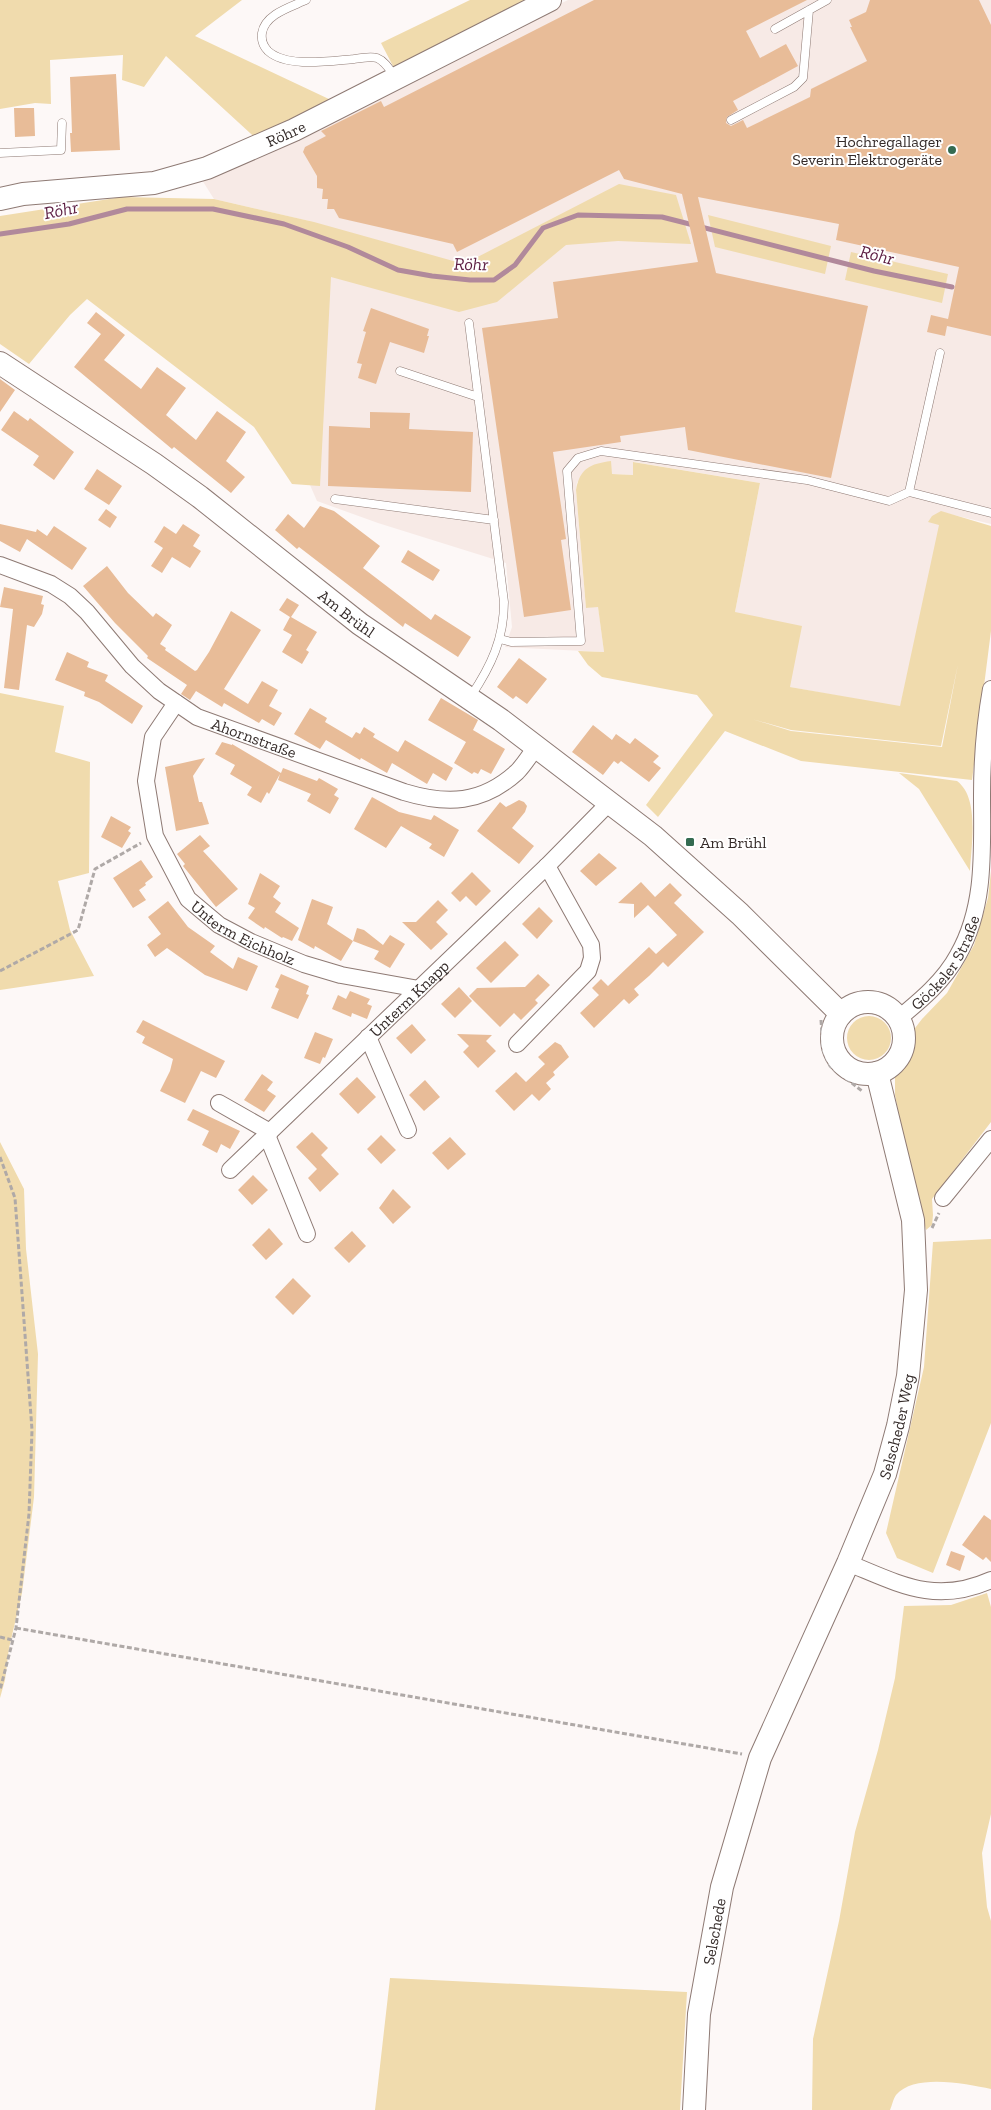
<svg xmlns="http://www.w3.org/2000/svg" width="991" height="2110" font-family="'Zilla Slab',serif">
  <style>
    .built { fill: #f7eae6 }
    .green { fill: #f0dbad; fill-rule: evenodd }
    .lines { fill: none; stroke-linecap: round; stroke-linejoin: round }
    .stream { stroke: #b1899b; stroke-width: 5 }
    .building { fill: #e8bc98 }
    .lane-casing { stroke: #8e7a74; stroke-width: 9 }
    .street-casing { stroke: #8e7a74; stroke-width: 18 }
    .secondary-casing { stroke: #8e7a74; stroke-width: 24 }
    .path { stroke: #afa9a7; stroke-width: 3; stroke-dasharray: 5 2.5; stroke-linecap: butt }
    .lane { stroke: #fff; stroke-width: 8 }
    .street { stroke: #fff; stroke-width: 16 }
    .secondary { stroke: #fff; stroke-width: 22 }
    .poi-dot { fill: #346b51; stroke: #fff; stroke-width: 2 }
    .labels { text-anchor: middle; stroke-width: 4; stroke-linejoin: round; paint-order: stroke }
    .street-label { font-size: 16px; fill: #342b29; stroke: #fff }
    .poi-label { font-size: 16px; fill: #342b29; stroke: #fff; text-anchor: end }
    .water-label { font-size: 18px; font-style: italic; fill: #5d1f43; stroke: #fff }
  </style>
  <rect width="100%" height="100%" fill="#fdf8f7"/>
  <path class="built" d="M568 0H991V524L941 512V525L900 707 790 687 735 612 760 483 634 462 633 475 612 474 577 482 576 490 586 608 598 606 604 652 505 647 512 627 506 563 378 523 317 501 310 485 309 221 214 199 202 180Z"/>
  <path class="green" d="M0 0H242L195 36 331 100 262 144 166 56 144 87 122 80 123 55 50 60 51 104 35 103 0 109Z
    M470 0H529L394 68 381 43Z
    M619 184 676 195 691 244 618 241 566 245 497 302 459 312 331 277 320 486 292 484 254 427 87 299 70 315 29 364 0 344V216L122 197 214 199 314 222 464 264Z
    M708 215 831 246 825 274 715 247Z
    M851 252 948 274 942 303 845 280Z
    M611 461 612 474 633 475V462L760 483 735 612 802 626 790 687 900 706 939 525 928 522 932 516 941 511 991 526V631L972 780 801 761 725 731 658 817 646 805 713 715 697 695 602 677 588 665 578 651 604 652 598 607 586 608 576 490C580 468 590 464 611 461ZM958 664 942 747 791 731 752 719 791 730 941 746Z
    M0 693 64 706 55 752 90 762 89 873 58 881 70 930 94 976 0 990Z
    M899 773 957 781C980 798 971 846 970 871L919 789Z
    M991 871V1122L932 1199 933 1215 932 1225 926 1230 905 1146 895 1095V1076L908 1052 912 1032 922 1019 947 993 974 945 988 898Z
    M847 1038a22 22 0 1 1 44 0a22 22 0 1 1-44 0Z
    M0 1142 24 1189 26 1249 38 1354 34 1497 22 1593 9 1648 5 1680 0 1698Z
    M991 1239V1423L933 1573 897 1558 886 1533 924 1367 933 1242Z
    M987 1593 991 1607V1814L982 1853 987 1907 991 1921V2089C966 2084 915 2073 896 2095 893 2099 892 2106 890 2110H812L813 2039 839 1921 855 1832 878 1750 895 1678 904 1606 951 1605Z
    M390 1978 687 1992 680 2110H375Z"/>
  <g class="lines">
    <path class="stream" d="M0 234 69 224 127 209H213L284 224 348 247 398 270 432 276 470 280H494L515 265 543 228 578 215 662 217 874 271 952 287"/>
  </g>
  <path class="building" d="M594 0H807L746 31 760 58 786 44 798 66 733 101 738 110 727 117 726 123 731 126 743 120 747 128 810 97 811 89 867 61 850 27H852L849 20 866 12 870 0H979L991 25V336L947 326 945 336 927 332 931 315 948 319 959 267 836 240 839 224 698 197 716 273 868 306 831 478 688 450 685 427 620 436 621 442 553 452 566 539 561 540 571 610 524 617 482 328 558 318 553 282 698 262 682 194 624 179 619 170 457 252 453 244 339 218 334 209H327L328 199H322L323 189 317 188V176L303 152 305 147 326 136 321 131 381 101 384 107Z
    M116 74 120 150 71 152 70 133H72L70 77Z
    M14 108H34L35 136 15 137Z
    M371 308 429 329 427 336H429L424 353 390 342 376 384 358 378 362 364 357 363 366 332 363 331Z
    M96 312 125 335 104 360 141 389 157 367 186 388 166 415 196 440 217 411 246 432 226 461 245 477 231 493 174 447 172 449 74 367 101 334 87 323Z
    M0 379 15 390 0 412Z
    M14 411 28 421 30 418 74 452 54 480 33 465 39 456 1 430Z
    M370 412 410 413 409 429 473 432 471 492 328 486 329 426 370 428Z
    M97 469 122 486 109 505 84 489Z
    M320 506 334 511 380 546 363 568 431 620 435 614 471 637 458 657 405 623 403 627 299 547 297 549 275 530 288 514 304 528Z
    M106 509 117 517 110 528 98 520Z
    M0 524 36 532 37 529 47 536 54 526 87 548 72 570 27 539 20 552 0 541Z
    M183 524 200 535 193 546 201 551 190 568 172 557 162 573 151 566 163 548 154 542 164 526 176 534Z
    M408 550 440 570 433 581 401 562Z
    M107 566 128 593 153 617 156 613 172 625 160 644 166 648 165 650 195 671 197 670 209 652 231 611 261 630 224 689 248 704 262 681 278 690 269 706 282 713 274 726 262 719 259 723 224 703 222 707 196 691 190 700 181 694 187 685 147 658 148 656 115 623 83 586Z
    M4 587 43 596 41 604 44 605 42 614 34 627 27 625 19 690 4 688 13 609 0 607Z
    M287 598 299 605 291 617 317 632 306 650 309 652 302 664 282 652 292 635 283 630 290 617 279 610Z
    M67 652 89 662 87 667 108 675 105 681 143 706 132 724 99 702 84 696 85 692 55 680Z
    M519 658 547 679 527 704 516 696 513 699 497 687Z
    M441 698 478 720 473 730 505 749 491 774 481 769 478 774 474 772 472 774 454 763 466 742 428 720Z
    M310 708 327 718 325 722 352 738 356 732 360 734 364 727 375 734 373 737 398 752 405 740 453 768 446 781 433 773 427 784 392 763 387 773 361 758 360 760 326 740 320 749 294 734Z
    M593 725 612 740 616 734 630 744 635 738 659 756 653 762 661 768 649 782 621 761 618 764 614 761 603 775 572 752Z
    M222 742 232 745V744L281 773 283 768 317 781 319 778 338 789 334 795 339 798 330 814 307 801 311 794 278 780 280 774 269 794 267 792 261 803 247 795 252 787 230 774 235 765 215 754Z
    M205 758 193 776 199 802H202L209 824 176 831 165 767Z
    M372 797 399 812 431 820 434 815 459 830 444 857 429 848 432 844 401 826 386 848 354 829Z
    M519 800 524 802 527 806 525 812 512 828 534 846 519 864 477 831 500 802 506 807Z
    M111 816 131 827 128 831 131 833 122 848 101 837Z
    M200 835 210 846 203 851 238 889 216 907 183 866 185 864 177 854Z
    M599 853 617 868 596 886 580 871Z
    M141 860 153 877 145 883 146 885 139 890 146 900 133 908 113 878Z
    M472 872 491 891 476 906 466 896 460 902 451 893Z
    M260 873 280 886 273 897 281 903 275 912 299 928 292 941 283 937 282 938 265 927 264 929 248 918 255 908 248 904Z
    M641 882 655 897 670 883 682 895 674 903 704 932 668 967 663 962 649 976 634 989 639 995 629 1004 624 999 594 1028 580 1013 599 995 592 988 601 979 608 986 649 947 656 954 677 935 648 905 634 918V904L618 903Z
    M312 899 333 907 327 924 353 941 357 928 364 930 383 945 390 935 405 944 390 968 374 959 379 951 353 941 341 961 315 946 314 949 298 940Z
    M438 900 448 910 436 922 448 934 431 950 402 922H416Z
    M168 901 188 927 215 946 210 952 233 969 238 957 258 966 247 991 205 975 167 948 155 957 147 945 161 934 148 917Z
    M539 907 553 921 537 939 522 924Z
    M505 941 519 955 491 983 476 968Z
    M281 974 309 986 306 994 309 995 298 1019 271 1008 279 989 275 987Z
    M538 974 550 985 535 1000 538 1003 521 1020 514 1013 500 1027 469 996 477 988 525 987Z
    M459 987 472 1001 455 1018 441 1004Z
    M350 991 370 999 367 1004 372 1006 367 1019 352 1013 351 1017 332 1009 338 995 346 999Z
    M143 1020 225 1061 216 1078 201 1071 185 1103 160 1091 170 1071 173 1059 142 1043 145 1037 136 1032Z
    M412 1024 426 1040 411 1054 396 1038Z
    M315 1032 333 1039 325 1058 323 1057 320 1064 304 1058Z
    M457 1034 492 1035 486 1041 496 1051 478 1068 463 1052 469 1046Z
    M555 1042 561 1045 569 1057 553 1072 555 1075 546 1083 551 1089 539 1101 532 1094 514 1111 495 1091 516 1072 526 1082 545 1064 538 1057Z
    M262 1074 273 1082 267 1090 276 1096 264 1112 244 1100Z
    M357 1077 376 1097 358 1114 339 1094Z
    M425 1080 440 1097 424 1111 409 1095Z
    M193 1109 240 1131 230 1149 221 1144 217 1153 202 1145 209 1131 187 1120Z
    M312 1132 328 1148 321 1155 339 1174 320 1192 308 1178 317 1169 296 1147Z
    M381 1135 396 1150 381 1164 367 1149Z
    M450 1137 466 1154 448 1170 432 1153Z
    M253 1175 268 1190 252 1205 238 1190Z
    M393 1189 411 1207 393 1224 379 1208Z
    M269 1228 283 1244 266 1260 252 1245Z
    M352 1231 366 1246 349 1263 334 1248Z
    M293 1278 311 1296 293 1315 275 1297Z
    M984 1515 991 1520V1562L986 1557 983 1560 962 1545Z
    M951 1551 965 1556 960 1571 946 1565Z"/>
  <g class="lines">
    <defs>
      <path id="lane" d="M306 0C291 7 265 14 262 33 261 40 263 46 268 51 287 68 329 61 354 59 360 58 371 56 377 58 385 61 390 70 395 77
        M775 29 827 0
        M731 120 794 87 803 78 809 10
        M0 153 61 150 62 123
        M469 323 504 602C504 639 491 666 471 696
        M940 353 909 492 991 513
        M400 371 478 397
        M335 499 494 520
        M500 639 511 642 581 641 567 471 578 458 601 451 807 480 889 501 909 492"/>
      <g id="street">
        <path id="s1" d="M0 565 51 584 70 596 87 612 132 666 159 691 197 717 404 792C447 805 482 804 517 772 524 765 530 755 536 747"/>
        <path id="s2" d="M176 703 153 737 146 781 155 836 188 899 219 925 251 942 304 964 341 975 419 989"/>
        <path id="s3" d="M898 1019C921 1000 944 981 958 955 986 906 982 850 982 795 982 760 985 723 991 689"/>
        <path d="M368 1037 408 1130"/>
        <path d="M517 1044 588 971 592 958 591 945 547 866"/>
        <path d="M219 1103 270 1132"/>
        <path d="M267 1135 307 1234"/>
        <path id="s4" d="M230 1170 547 866 610 802"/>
        <path d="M943 1198 991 1139"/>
        <path d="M848 1563C900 1584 935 1605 991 1580"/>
      </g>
      <g id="secondary">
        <path id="s5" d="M0 199 23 194 154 183 207 168 294 130 550 0"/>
        <path id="s6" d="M0 363 154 464 200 497 360 624 501 720 653 836 740 914 841 1014"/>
        <circle cx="868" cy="1038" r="36"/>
        <path id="s7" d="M694 2110 699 2014 722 1887 760 1758 848 1563 885 1474 898 1426 908 1376 916 1290 913 1220 877 1073"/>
      </g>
    </defs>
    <use href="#lane" class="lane-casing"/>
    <use href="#street" class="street-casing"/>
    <use href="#secondary" class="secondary-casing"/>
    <path class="path" d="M0 971 78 930 95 869 141 843
      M821 1020 823 1050 830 1066 862 1091
      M0 1157 15 1198 32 1430 29 1514 16 1628 0 1690
      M932 1228 939 1213
      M16 1628 742 1754
      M0 1637 12 1640"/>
    <use href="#lane" class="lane"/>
    <use href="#street" class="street"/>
    <use href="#secondary" class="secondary"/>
  </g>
  <g class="poi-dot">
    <circle cx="952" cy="150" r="5"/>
    <rect x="685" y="837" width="10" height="10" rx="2.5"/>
  </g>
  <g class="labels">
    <g class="street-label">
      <text dy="6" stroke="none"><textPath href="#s5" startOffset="296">Röhre</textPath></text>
      <text dy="6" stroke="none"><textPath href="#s6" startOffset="428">Am Brühl</textPath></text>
      <text dy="6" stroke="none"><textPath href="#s1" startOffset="314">Ahornstraße</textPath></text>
      <text dy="6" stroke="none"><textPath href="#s2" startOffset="278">Unterm Eichholz</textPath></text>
      <text dy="6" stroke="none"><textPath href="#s3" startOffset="75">Göckeler Straße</textPath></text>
      <text dy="6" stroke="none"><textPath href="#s4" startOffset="248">Unterm Knapp</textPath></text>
      <text dy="6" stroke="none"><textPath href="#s7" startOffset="719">Selscheder Weg</textPath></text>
      <text dy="6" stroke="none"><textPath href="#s7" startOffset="180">Selschede</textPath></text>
    </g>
    <g class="poi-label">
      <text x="942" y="147">Hochregallager<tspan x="942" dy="18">Severin Elektrogeräte</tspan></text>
      <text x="700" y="848" text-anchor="start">Am Brühl</text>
    </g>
    <g class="water-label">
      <text transform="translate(61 210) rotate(-11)" y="6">Röhr</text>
      <text transform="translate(877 255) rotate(14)" y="6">Röhr</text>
      <text transform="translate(471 264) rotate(1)" y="6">Röhr</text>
    </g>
  </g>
</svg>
